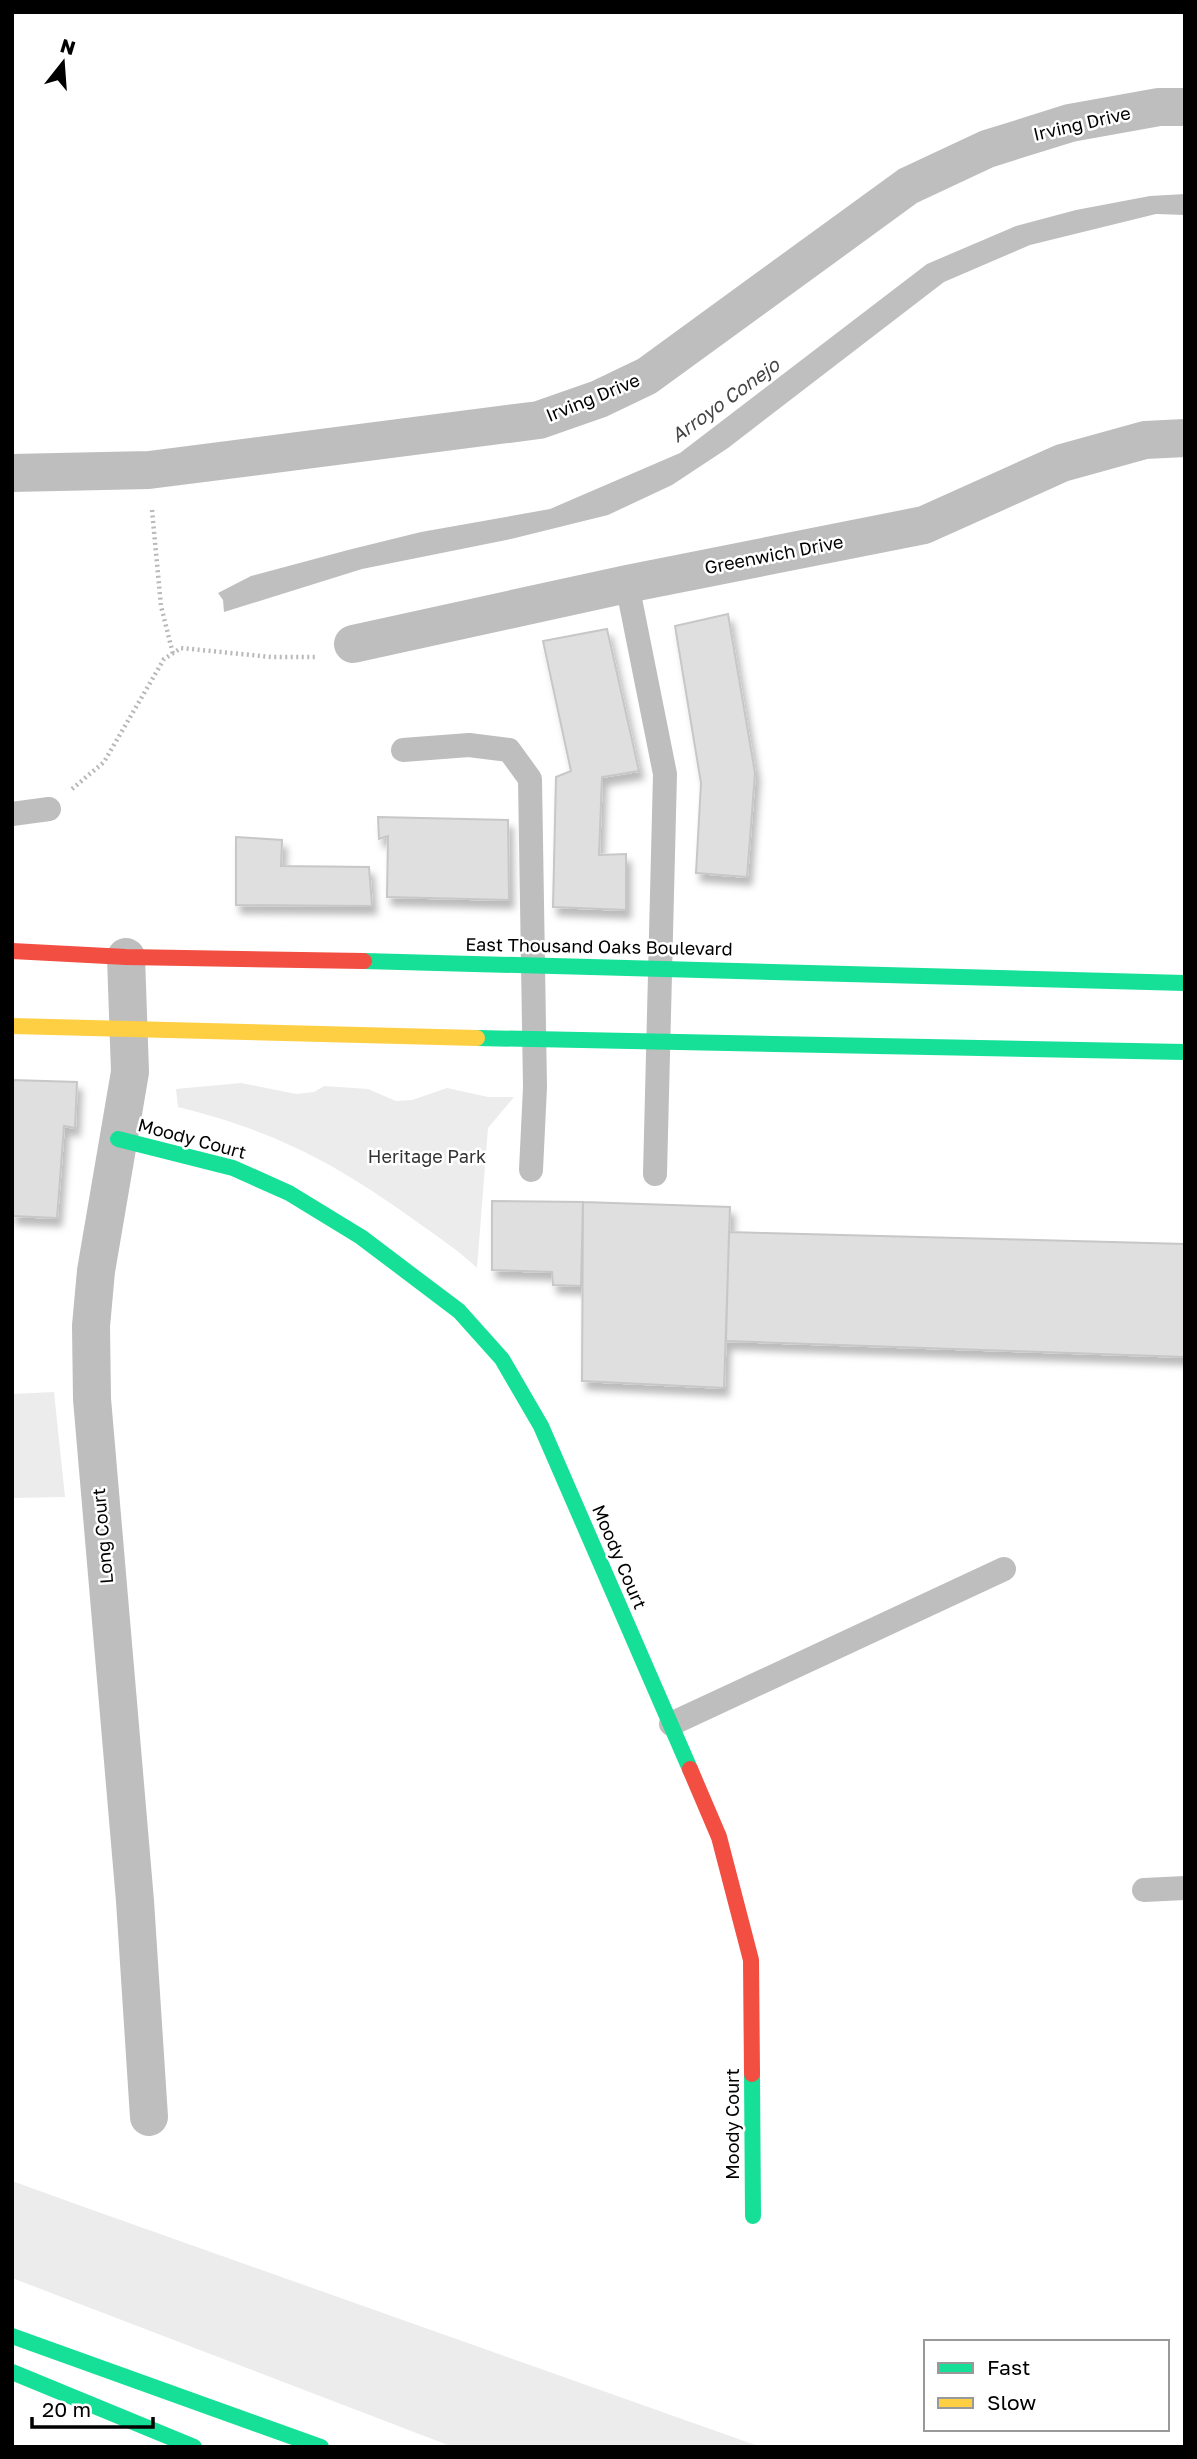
<svg xmlns="http://www.w3.org/2000/svg" width="1197" height="2459" font-family="'Golos Text',sans-serif">
  <style>
    .green { fill: #ececec }
    .water { fill: #bfbfbf }
    .building { fill: #dfdfdf; stroke: #c7c7c7; stroke-width: 2; filter: url(#shadow) }
    .lines { fill: none; stroke-linecap: round; stroke-linejoin: round }
    .path { stroke: #b9b9b9; stroke-width: 4.5; stroke-dasharray: 2 3.5; stroke-linecap: butt }
    .lane { stroke: #bebebe; stroke-width: 24 }
    .street { stroke: #bebebe; stroke-width: 38 }
    .fast { stroke: #16e098; stroke-width: 16 }
    .slow { stroke: #ffcf43; stroke-width: 16 }
    .jam { stroke: #f24e42; stroke-width: 16 }
    .labels { text-anchor: middle; stroke-width: 5; stroke-linejoin: round; paint-order: stroke }
    .street-label { font-size: 18px; fill: #000; stroke: #fff }
    .park-label { font-size: 18px; fill: #333; stroke: #fff }
    .water-label { font-size: 19px; font-style: italic; fill: #444; stroke: #fff }
  </style>
  <defs>
    <filter id="shadow"><feDropShadow dx="4.5" dy="8" stdDeviation="3.5" flood-color="#0004"/></filter>
  </defs>
  <rect width="100%" height="100%" fill="#fff"/>
  <path class="green" d="M241 1083 296 1094 314 1092 324 1086 368 1089 396 1101 412 1100 447 1088 488 1097H514L488 1128 477 1268C457 1249 435 1235 413 1219 332 1161 274 1131 178 1107L176 1089Z
    M54 1392 65 1497 12 1498V1394Z
    M12 2181 84 2207 761 2447H453L12 2278Z"/>
  <path class="water" d="M1185 194V215L1156 214 1030 245 944 282 728 448 672 485 608 515 511 539 362 569 224 612 223 600 218 593 251 576 348 550 421 532 550 509 680 453 927 264 1016 226 1076 210 1150 196Z"/>
  <path class="building" d="M728 614 755 773 747 877 696 873 701 783 675 626Z
    M607 629 639 771 602 777 599 855 626 854V910L553 907 556 777 571 771 543 641Z
    M378 817 508 820 509 900 387 897 388 836 379 839Z
    M236 837 282 840 281 866 369 867 372 906 236 905Z
    M12 1080 77 1082 75 1128 64 1126 57 1218 12 1216Z
    M492 1201 583 1202 581 1286 553 1285 552 1272 492 1270Z
    M583 1202 730 1207 724 1388 582 1381Z
    M729 1232 1185 1244V1357L726 1341Z"/>
  <g class="lines">
    <path class="path" d="M152 510 161 606 173 654
      M72 789 104 762 164 659 181 648 271 657H316"/>
    <path class="lane" d="M627 584 665 774 655 1174
      M403 750 469 745 509 750 530 779 535 1087 531 1170
      M12 814 49 809
      M671 1724 1004 1569
      M1144 1890 1185 1888"/>
    <path class="street" d="M12 473 149 470 539 420 599 399 647 376 908 186 987 149 1070 123 1159 107H1185
      M353 644 627 584 924 525 1062 463 1145 440 1185 438
      M126 957 130 1072 96 1271 91 1326 92 1399 135 1901 149 2117"/>
    <path class="fast" d="M364 961 1185 983
      M477 1038 1185 1052
      M118 1139 233 1168 289 1193 361 1237 459 1311 502 1359 541 1426 690 1769
      M752 2074 753 2216
      M12 2336 321 2447
      M12 2372 194 2447"/>
    <path class="slow" d="M12 1026 477 1038"/>
    <path class="jam" d="M12 951 126 957 364 961
      M690 1769 719 1837 751 1960 752 2074"/>
  </g>
  <g class="labels">
    <g class="street-label">
      <text transform="translate(1082 124) rotate(-13)" y="6">Irving Drive</text>
      <text transform="translate(593 398) rotate(-22)" y="6">Irving Drive</text>
      <text transform="translate(774 555) rotate(-11)" y="6">Greenwich Drive</text>
      <text transform="translate(599 947) rotate(1)" y="6">East Thousand Oaks Boulevard</text>
      <text transform="translate(192 1139) rotate(15)" y="6">Moody Court</text>
      <text transform="translate(103 1536) rotate(-95)" y="6">Long Court</text>
      <text transform="translate(619 1557) rotate(67)" y="6">Moody Court</text>
      <text transform="translate(733 2124) rotate(-90)" y="6">Moody Court</text>
    </g>
    <g class="park-label">
      <text x="427" y="1163">Heritage Park</text>
    </g>
    <g class="water-label">
      <text transform="translate(725 400) rotate(-36)" y="7">Arroyo Conejo</text>
    </g>
  </g>
  <rect width="1197" height="2459" fill="none" stroke="#000000" stroke-width="28"/>
  <rect x="924" y="2340" width="245" height="91" fill="#ffffff" stroke="#999999" stroke-width="2"/>
  <rect x="938" y="2363" width="35" height="10" fill="#16e098" stroke="#999999" stroke-width="2"/>
  <text x="987" y="2375" font-size="21" fill="#000000">Fast</text>
  <rect x="938" y="2398" width="35" height="10" fill="#ffcf43" stroke="#999999" stroke-width="2"/>
  <text x="987" y="2410" font-size="21" fill="#000000">Slow</text>
  <g transform="translate(63 63) rotate(17)" stroke="#ffffff" stroke-width="5" paint-order="stroke">
  <path d="M0-5L12 26L0 18L-12 26Z" fill="#000000"/>
  <text y="-10" font-size="19" font-weight="bold" text-anchor="middle" fill="#000000">N</text>
  </g>
  <path d="M32 2417v10h121v-10" fill="none" stroke="#000000" stroke-width="3.5"/>
  <text x="42" y="2417" font-size="21" fill="#000000" stroke="#ffffff" stroke-width="5" paint-order="stroke">20 m</text>
</svg>
